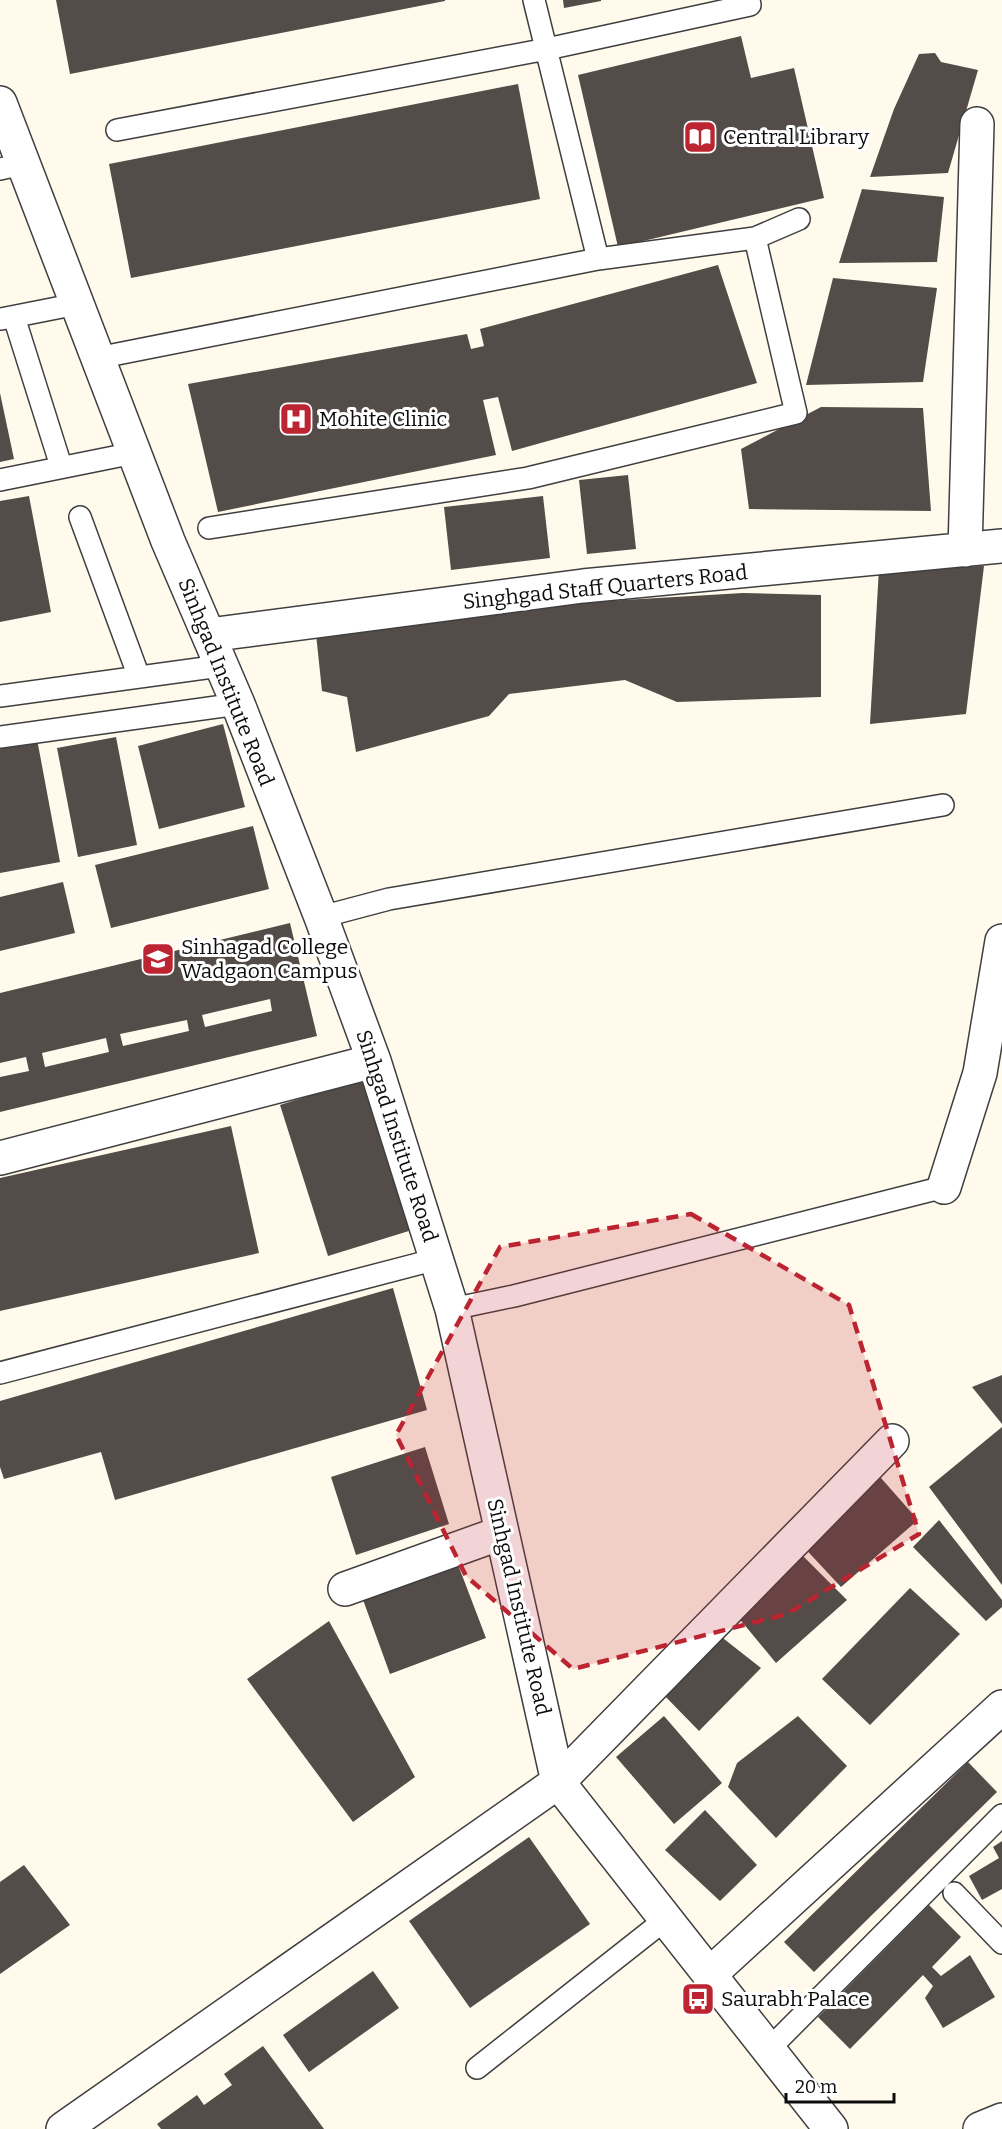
<svg xmlns="http://www.w3.org/2000/svg" width="1002" height="2129" font-family="Bitter,serif">
  <style>
    .building { fill: #544c48; fill-rule: evenodd }
    .lines { fill: none; stroke-linecap: round; stroke-linejoin: round }
    .service-casing { stroke: #3f3f3f; stroke-width: 24 }
    .minor-casing { stroke: #3f3f3f; stroke-width: 36 }
    .service { stroke: #fff; stroke-width: 21 }
    .minor { stroke: #fff; stroke-width: 33 }
    .marked { fill: #bc2431; fill-opacity: 0.2; stroke: #bc2431; stroke-width: 4.5; stroke-dasharray: 12 8; stroke-linejoin: round }
    .labels { text-anchor: middle; stroke-width: 6; stroke-linejoin: round; paint-order: stroke }
    .poi-label { font-size: 21px; fill: #0c0c0c; stroke: #fff; text-anchor: start }
    .street-label { font-size: 21px; fill: #0c0c0c; stroke: #fff }
  </style>
  <rect width="100%" height="100%" fill="#fffaeb"/>
  <path class="building" d="M56 0H445V1L70 74Z
    M563 0H601V1L564 8Z
    M741 36 751 78 794 68 824 198 618 247 578 75Z
    M935 53 941 62 978 70 948 173 870 177 894 109 919 54Z
    M518 84 540 199 131 278 109 164Z
    M862 189 944 197 937 262 839 263Z
    M718 265 757 383 512 451 498 397 483 400 496 455 218 512 188 384 467 334 471 349 484 346 480 329Z
    M833 278 937 288 923 382 806 385Z
    M0 393 14 459 0 462Z
    M821 407 923 408 931 511 749 509 741 449Z
    M628 475 636 549 587 554 579 480Z
    M29 496 51 612 0 622V501Z
    M543 496 550 558 451 570 444 507Z
    M984 566 966 714 870 724 879 568Z
    M743 593 821 595V697L677 702 625 680 509 694 489 716 356 752 347 697 322 691 316 634 538 605Z
    M223 724 245 807 159 829 138 746Z
    M116 737 137 845 78 857 57 748Z
    M37 739 60 862 0 873V746Z
    M253 826 269 889 111 928 95 865Z
    M63 882 75 933 0 951V897Z
    M290 923 317 1036 0 1112V1077L29 1071 26 1057 0 1063V993ZM270 999 272 1011 205 1027 202 1015ZM187 1020 189 1031 123 1046 120 1034ZM106 1038 109 1052 45 1067 42 1053Z
    M364 1078 412 1230 328 1256 280 1105Z
    M231 1126 259 1253 0 1311V1178Z
    M393 1288 427 1410 115 1500 101 1452 4 1479 0 1467V1401Z
    M1002 1375V1424L972 1387Z
    M1002 1427V1585L929 1487Z
    M425 1447 449 1524 356 1555 331 1477Z
    M874 1470 918 1520 841 1587 799 1542Z
    M939 1520 1002 1600V1607L986 1621 913 1547Z
    M797 1550 847 1600 776 1663 733 1611Z
    M457 1562 486 1638 390 1674 362 1597Z
    M910 1588 960 1634 870 1725 822 1679Z
    M329 1621 415 1777 353 1822 247 1679Z
    M719 1635 761 1668 699 1731 661 1692Z
    M664 1716 722 1783 674 1824 616 1757Z
    M798 1716 847 1766 776 1838 728 1787 737 1763Z
    M968 1762 997 1792 814 1972 784 1942Z
    M705 1810 757 1865 720 1901 665 1850Z
    M529 1837 590 1924 470 2008 409 1921Z
    M1002 1841V1889L982 1900 969 1876 999 1858 993 1847Z
    M24 1865 70 1925 0 1974V1882Z
    M929 1905 961 1937 932 1967 941 1976 970 1955 995 1997 943 2028 925 1998 933 1986 923 1975 850 2049 818 2017Z
    M373 1971 399 2008 309 2072 283 2035Z
    M263 2046 324 2129H161L157 2124 197 2095 204 2105 232 2085 224 2074Z"/>
  <g class="lines">
    <defs>
      <path id="service" d="M117 130 547 49 750 5 749 0
        M0 169 23 164
        M755 238 799 219
        M14 317 61 466
        M1 319 77 304
        M97 358 598 259 534 0
        M0 480 134 453
        M80 517 139 677
        M209 528 528 478 796 413 755 238 598 259
        M0 696 220 666
        M0 737 238 704
        M321 917 389 899 943 805
        M452 1309 514 1296 944 1187
        M0 1373 437 1259
        M954 1893 1002 1943
        M768 2050 1002 1815
        M477 2068 666 1919"/>
      <path id="minor" d="M0 103 168 541 238 704 321 917 374 1061 452 1309 558 1782 831 2129
        M965 550 977 124
        M209 635 583 586 1002 546
        M0 1158 374 1061
        M944 1187 980 1073 1002 941
        M345 1589 501 1533
        M709 1975 1002 1707
        M63 2129 558 1782 892 1441
        M980 2129 1002 2120"/>
    </defs>
    <use href="#service" class="service-casing"/>
    <use href="#minor" class="minor-casing"/>
    <use href="#service" class="service"/>
    <use href="#minor" class="minor"/>
  </g>
  <path class="marked" d="M691 1214 849 1305 919 1534 787 1614 573 1669 466 1576 396 1435 500 1247Z"/>
  <defs>
    <symbol id="library-square" viewBox="-11 -11 22 22"><rect x="-9" y="-9" width="18" height="18" rx="4" fill="#bc2431" stroke="#fff"/><path d="M-6-4Q-3-5.5-.7-3.5V5Q-3 3-6 4ZM6-4Q3-5.5 .7-3.5V5Q3 3 6 4Z" fill="#fff"/></symbol>
    <symbol id="hospital-square" viewBox="-11 -11 22 22"><rect x="-9" y="-9" width="18" height="18" rx="4" fill="#bc2431" stroke="#fff"/><path d="M-5-5h3v3.5h4V-5h3V5h-3V1.5h-4V5h-3Z" fill="#fff"/></symbol>
    <symbol id="university-square" viewBox="-11 -11 22 22"><rect x="-9" y="-9" width="18" height="18" rx="4" fill="#bc2431" stroke="#fff"/><path d="M0-5L7-2L0 1L-7-2ZM-4 1L0 2.5L4 1V4Q0 6-4 4Z" fill="#fff"/></symbol>
    <symbol id="bus-square" viewBox="-11 -11 22 22"><rect x="-9" y="-9" width="18" height="18" rx="4" fill="#bc2431" stroke="#fff"/><path d="M-5-6H5V4H4V6H2V4H-2V6H-4V4H-5ZM-3.5-4V0h7V-4ZM-3.5 1.2v1.5H-2V1.2ZM2 1.2v1.5H3.5V1.2Z" fill="#fff"/></symbol>
  </defs>
  <g fill-rule="evenodd">
    <use href="#library-square" x="681" y="118" width="38" height="38"/>
    <use href="#hospital-square" x="277" y="400" width="38" height="38"/>
    <use href="#university-square" x="139" y="940" width="38" height="38"/>
    <use href="#bus-square" x="679" y="1980" width="38" height="38"/>
  </g>
  <g class="labels">
    <g class="poi-label">
      <text x="723" y="144">Central Library</text>
      <text x="319" y="426">Mohite Clinic</text>
      <text x="181" y="954">Sinhagad College<tspan x="181" dy="24">Wadgaon Campus</tspan></text>
      <text x="721" y="2006">Saurabh Palace</text>
    </g>
    <g class="street-label">
      <text transform="translate(605 587) rotate(-6)" y="7">Singhgad Staff Quarters Road</text>
      <text transform="translate(226 682) rotate(68)" y="7">Sinhgad Institute Road</text>
      <text transform="translate(397 1136) rotate(72)" y="7">Sinhgad Institute Road</text>
      <text transform="translate(519 1607) rotate(77)" y="7">Sinhgad Institute Road</text>
    </g>
  </g>
  <path d="M786 2093v9h108v-9" fill="none" stroke="#0c0c0c" stroke-width="3"/>
  <text x="795" y="2093" font-size="18" fill="#0c0c0c" stroke="#ffffff" stroke-width="4.5" paint-order="stroke">20 m</text>
</svg>
